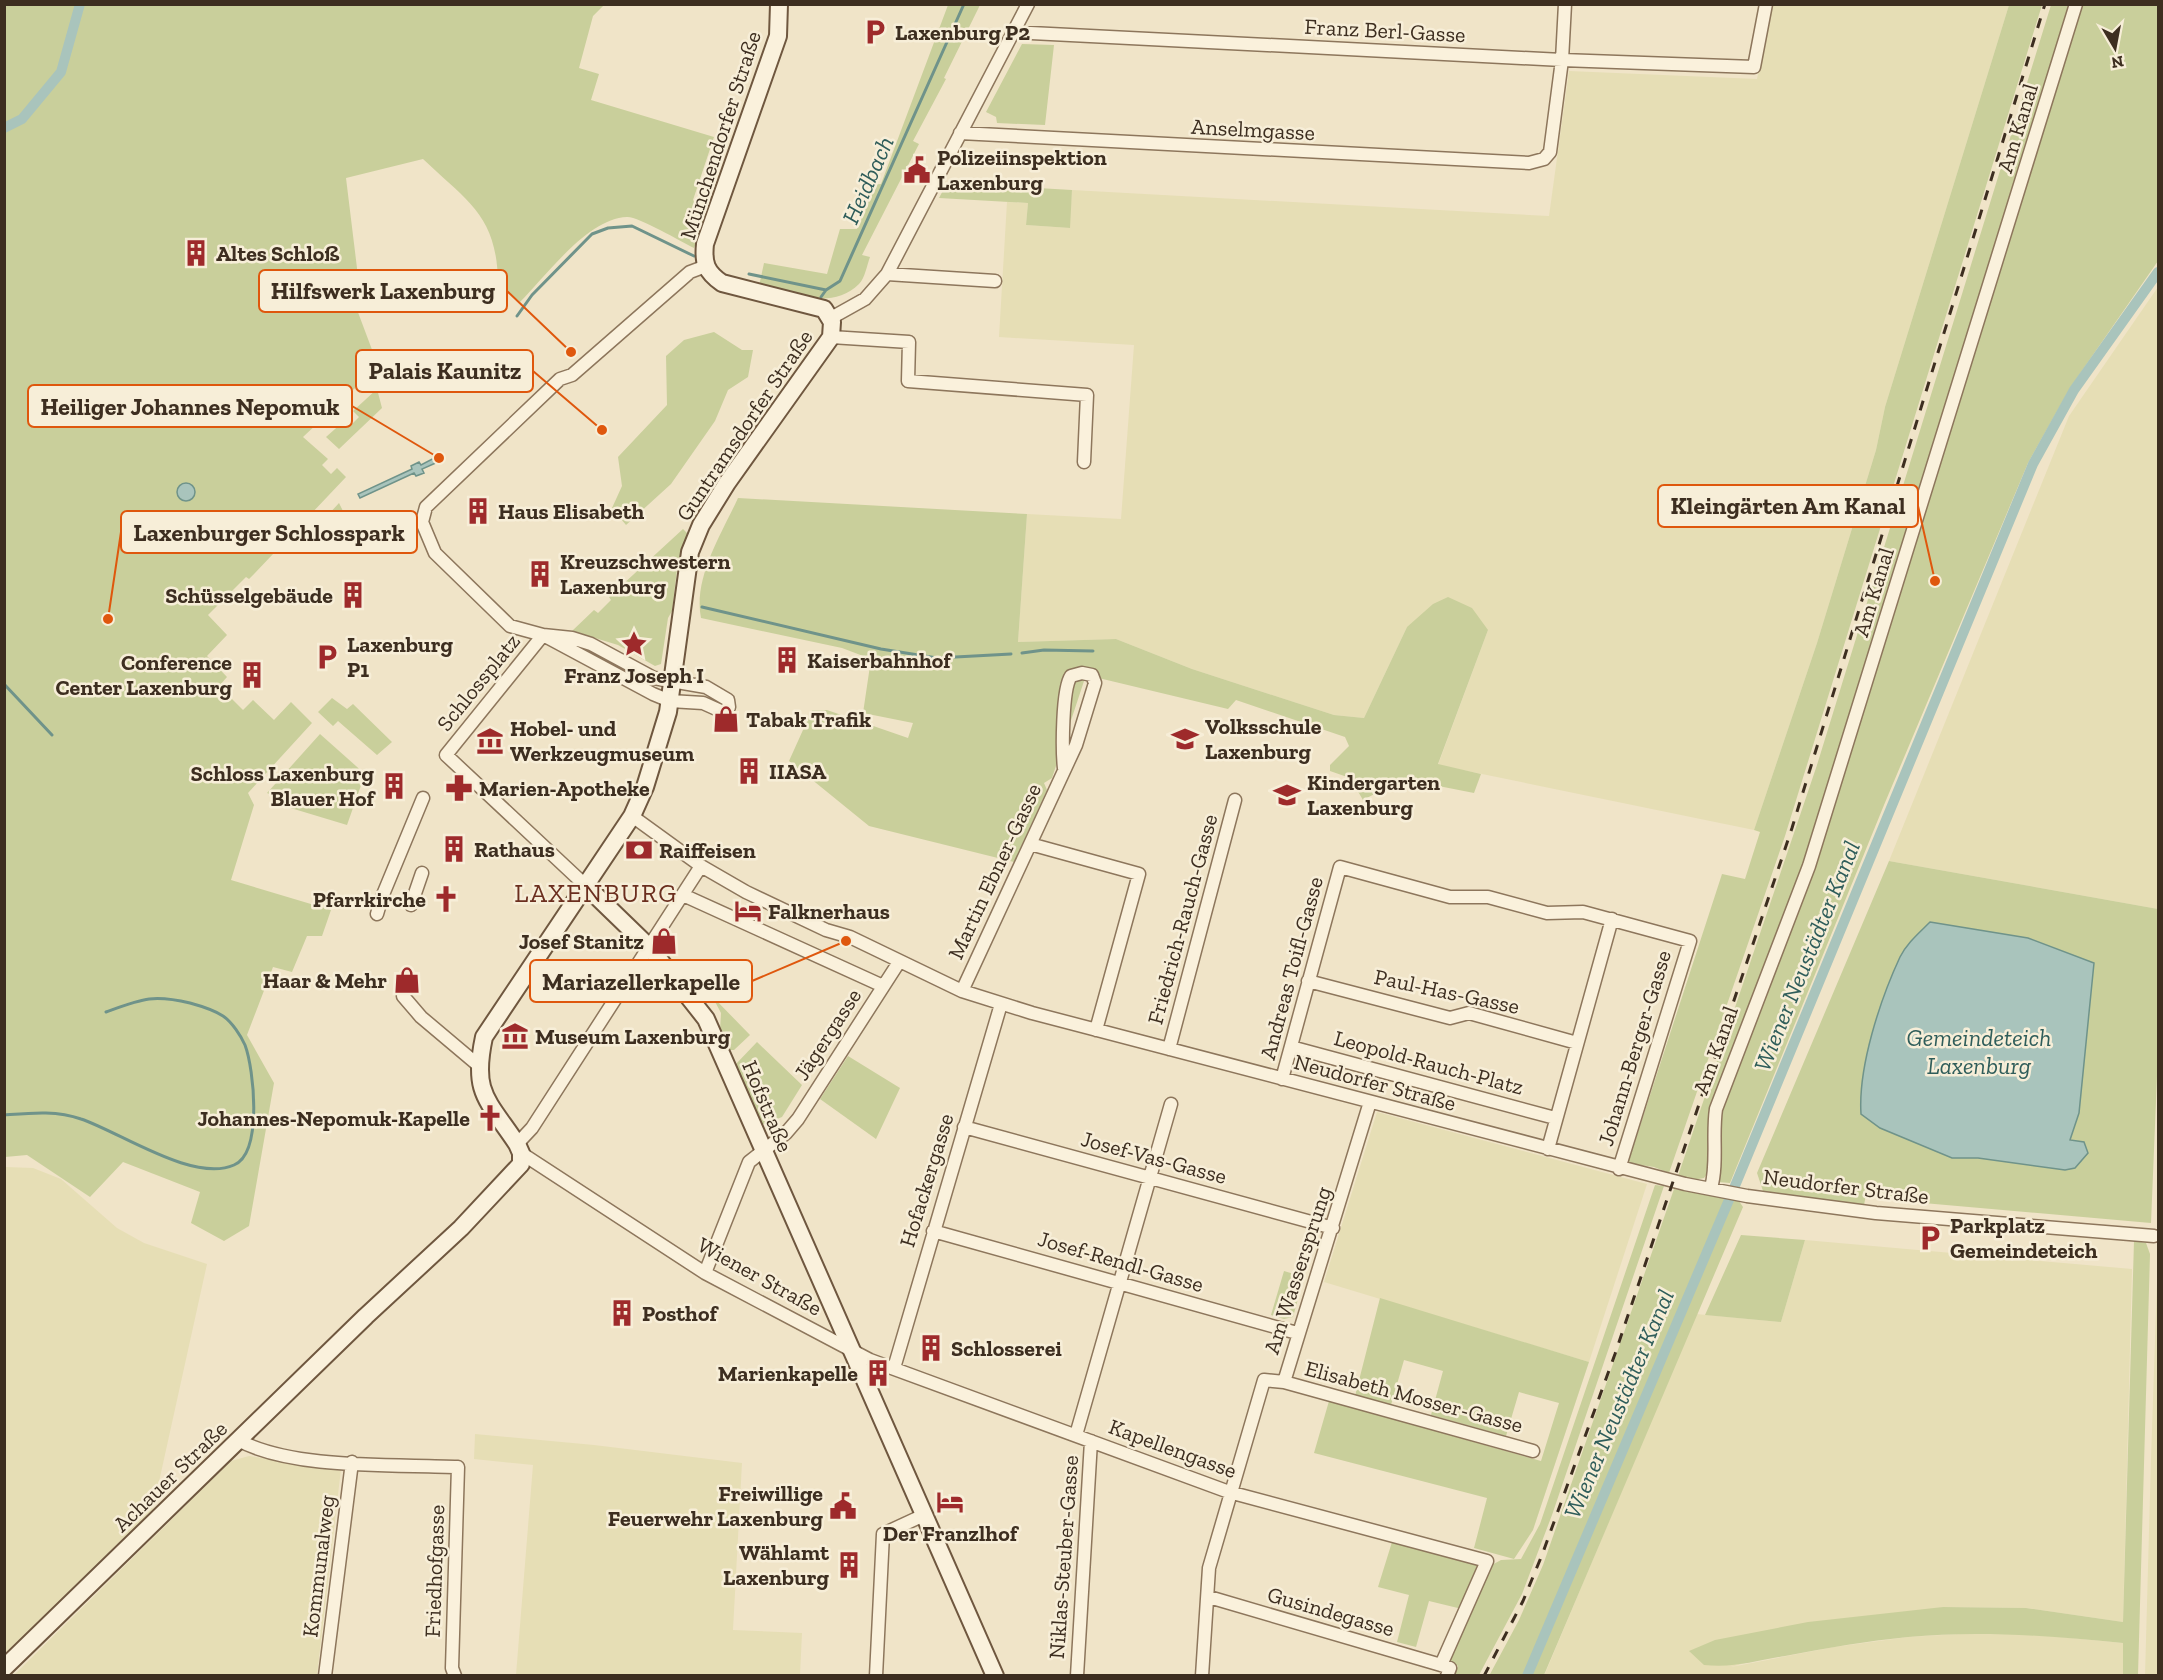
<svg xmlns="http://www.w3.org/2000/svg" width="2163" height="1680" font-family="'Zilla Slab',serif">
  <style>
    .farmland { fill: #e6deb5 }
    .green { fill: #c9cf9b }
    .water { fill: #a9c4bc; stroke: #6f938a; stroke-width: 1.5 }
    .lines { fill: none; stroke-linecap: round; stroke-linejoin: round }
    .stream { stroke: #6f938a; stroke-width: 3 }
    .canal { stroke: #a9c4bc; stroke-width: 10 }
    .street-casing { stroke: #8d765c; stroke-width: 15 }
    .secondary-casing { stroke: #6f573f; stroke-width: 20 }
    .street { stroke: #faf1dc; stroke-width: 12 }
    .secondary { stroke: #faf1dc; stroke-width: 16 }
    .rail { stroke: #3d2e20; stroke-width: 3; stroke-dasharray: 10 10; stroke-linecap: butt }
    .labels { text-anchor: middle; stroke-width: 5; stroke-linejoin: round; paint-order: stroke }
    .street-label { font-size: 22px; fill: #3d2e20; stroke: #f7eed8 }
    .poi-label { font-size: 22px; font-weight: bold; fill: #3d2e20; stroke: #f7eed8; text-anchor: start }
    .water-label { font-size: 24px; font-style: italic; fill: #2f5d5a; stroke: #f7eed8 }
    .quarter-label { font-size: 26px; letter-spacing: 1.5px; fill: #6b2e1e; stroke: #f7eed8 }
    .leader { fill: none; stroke: #df570d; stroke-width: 2 }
    .callout-dot { fill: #df570d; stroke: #f7eed8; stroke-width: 2 }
    .callout { fill: #f7eed8; stroke: #df570d; stroke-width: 2 }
    .callout-label { font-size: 24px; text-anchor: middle; font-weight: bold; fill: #3d2e20 }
  </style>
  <rect width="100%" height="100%" fill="#f0e4c8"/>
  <path class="farmland" d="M1772 5H2009L1885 407 1876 450 1817 643 1754 830 1438 765 1488 630 1407 627 1364 718 1334 715 1192 669 1116 639 1018 642 1027 514 1121 519 1134 345 999 337 1007 202 1028 203 1026 225 1069 228 1072 190 1549 216 1569 71 1757 79Z
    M2158 287V909L1889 861 2069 416Z
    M1377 1112 1647 1184 1589 1362 1324 1282Z
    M5 1167 33 1168 61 1179 117 1228 144 1243 207 1264 153 1509 5 1653Z
    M1805 1240 2132 1269 2123 1622 2026 1608 1943 1607 1731 1667 1834 1647 1908 1637 1977 1633 2030 1634 2123 1643V1675L1544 1676 1696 1314 1781 1322Z
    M2158 1252V1675L2145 1676 2151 1459Z
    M475 1434 594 1445 742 1463 733 1630 802 1633 800 1675H516L533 1465 474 1459Z
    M249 1456 341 1469 317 1675 13 1676 231 1461Z"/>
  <path class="green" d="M4 5H604L593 16 579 68 599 74 591 100 714 137 693 200 707 215 694 248C682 242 637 216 627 217 588 218 546 276 520 302L498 283C497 215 468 202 423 159L346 178 357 268 356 307 380 371 371 373 303 437 328 459 322 465 331 474 337 468 346 477 255 573 249 579 246 577 208 615 227 635 207 656 227 677 219 686 243 710 253 700 274 720 291 702 312 723 248 793 254 805 231 880 331 910 322 936H307L292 972 273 967 247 1035 274 1083 249 1226 224 1241 191 1223 200 1192 123 1162 90 1197 27 1155 5 1157Z
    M948 5H980L944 78 946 79 913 141 919 144 862 255 870 257C867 265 865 278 859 284 832 311 791 293 759 286L764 263 827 274 840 229H857L870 185 881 184Z
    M2009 5H2042L1785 836 1669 1173 1654 1167 1628 1163 1722 874 1745 879 1760 832 1754 830 1817 643 1876 450 1885 407Z
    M2051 5H2158V261L2070 388 2028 463 1884 805 1730 1183 1718 1182 1710 1170 1704 1178 1693 1180 1678 1176 1817 765Z
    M1022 44 1054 45 1045 125 997 123 996 117 986 112Z
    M947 183 1072 190 1070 228 1026 225 1028 203 939 198Z
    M714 332 742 350H753L748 377 728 390 715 421 671 484 626 525 612 508 622 486 618 457 667 405 666 356 684 340Z
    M377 389 382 408 339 449 326 437 344 421 350 426 359 417 353 411Z
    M738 498 1027 514 1018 642 1116 639 1192 669 1334 715 1364 718 1407 627 1433 604 1448 597 1472 608 1488 630 1438 764 1481 774 1474 793 1403 779 1363 800 1350 778 1330 771V765L1349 746 1345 737 1236 700 1228 709 1086 675 1052 778 1044 783 1047 790 1014 862 869 826 789 761 812 710H827L908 738 913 723 863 713 871 659 842 648 701 618C693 578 722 533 738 498Z
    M339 503 349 523 303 542Z
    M683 529 689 535 677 569 672 611 668 618 661 664 655 666 618 645 572 631 594 610 598 613 611 600 609 597Z
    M332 698 347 709 353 704 392 742 377 755 338 721 333 726 318 712Z
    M320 734 365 774 347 825 284 806 282 800 267 793Z
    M1889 861 2158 909V1052L2151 1223 1912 1202V1199L1866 1195 1864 1205H1860L1763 1191 1757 1173Z
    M712 996 750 1035 734 1050H729L720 1031 721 1013Z
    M757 1042 802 1085 782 1117 759 1126 735 1065Z
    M848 1056 900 1088 876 1139 820 1099Z
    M1655 1185 1664 1186 1552 1515 1522 1594 1479 1675H1453L1458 1666 1451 1663 1450 1656 1465 1628 1490 1566 1501 1560 1521 1559 1540 1524Z
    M1674 1189 1739 1201 1743 1207 1544 1675 1489 1676 1519 1620 1543 1565Z
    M1741 1235 1805 1240 1781 1322 1705 1315Z
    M2134 1241 2146 1243 2150 1254 2138 1675H2123V1643C2051 1636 1980 1630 1908 1637 1867 1641 1826 1648 1785 1656 1755 1661 1735 1668 1704 1665L1689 1651 1715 1640 1808 1622 1943 1607 2026 1608 2123 1622Z
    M1284 1271 1304 1277 1293 1317 1284 1319 1271 1315Z
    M1380 1298 1589 1362 1533 1530 1514 1559 1474 1548 1487 1498 1314 1453 1329 1401 1541 1461 1559 1403 1519 1392 1506 1436 1431 1415 1443 1371 1404 1360 1391 1405 1355 1396Z
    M1392 1542 1474 1563 1481 1570 1462 1609 1429 1601 1416 1647 1397 1642 1409 1595 1378 1587Z"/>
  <path class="water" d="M438 456 440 461 422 469 424 473 416 476 414 473 360 498 358 494 412 469 411 466 419 462 421 465Z
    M177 492a9 9 0 1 1 18 0a9 9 0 1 1-18 0Z
    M1930 922 2028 938 2094 963 2079 1113 2070 1140 2084 1142 2088 1153 2075 1168 2065 1170 1978 1158H1952L1880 1128 1861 1114C1858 1067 1880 1000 1900 957 1907 943 1919 933 1930 922Z"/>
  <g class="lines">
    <path class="stream" d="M749 274 826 290 840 281 964 4
      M821 297 826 290
      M517 316 532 295 592 234 608 228 632 226 694 256
      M702 607 881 649 937 658 1011 654
      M1022 653 1044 650 1093 651
      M4 684 52 735
      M4 1115C30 1113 56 1110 81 1119 120 1132 193 1183 234 1165 263 1153 254 1069 245 1045 241 1036 232 1022 223 1016 214 1010 201 1006 190 1003 152 994 142 999 106 1012"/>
    <path class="canal" d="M4 128 22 119 61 72 80 4
      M1527 1676 1737 1181 2033 464 2074 390 2158 272"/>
    <defs>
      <path id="street" d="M1013 32 1562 60 1754 67 1766 4
        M960 133 1529 163 1544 159 1550 152 1562 60 1565 4
        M887 274 995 281
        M831 318 865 299 887 274 1028 4
        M831 337 909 342 908 381 1087 395 1084 462
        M543 635 572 638 591 644 654 678 706 687 728 700 729 707 723 712 703 703 670 701 653 694 543 635 510 626 435 553 422 522 426 507 560 379 572 375 690 272 706 266
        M543 635 446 755 586 886
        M632 816 701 866 746 892 826 930 850 937 962 991 1032 1013 1685 1184 1747 1196 1876 1213 2154 1236
        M1030 844 1139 874 1096 1030
        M683 895 883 986
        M411 905 422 873
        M377 914 382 897 423 798
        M1308 981 1450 1018 1469 1013 1577 1043
        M962 991 1076 745 1095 683 1092 675 1082 673 1071 676C1062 689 1062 750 1064 768
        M403 996 421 1017 478 1065
        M1291 1047 1555 1118
        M1169 1049 1235 800
        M1282 1079 1340 867 1450 897H1488L1547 913 1583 912 1690 941 1619 1169
        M964 1127 1333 1228
        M517 1144 532 1128 701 866
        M1548 1149 1612 919
        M521 1153 705 1273 870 1360 1229 1492 1487 1561 1441 1665 1450 1668 1447 1676
        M1711 1188C1718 1163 1712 1135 1716 1109L1809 866 2076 4
        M933 1231 1297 1333
        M705 1273 749 1162 786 1133 798 1119 899 962
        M894 1368 1001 1004
        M1284 1382 1533 1451
        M1076 1435 1171 1104
        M238 1440C293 1470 395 1464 458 1467L452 1668 455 1676
        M1209 1597 1441 1665
        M325 1676 352 1462
        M876 1676 883 1534 924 1515
        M1077 1676 1091 1441
        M1202 1676 1209 1568 1264 1380 1284 1382 1370 1102"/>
      <path id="secondary" d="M586 886 650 948 706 1019 995 1676
        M4 1668 366 1316 461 1228 521 1164V1153L517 1144C487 1099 472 1093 484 1037L632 816 645 787 668 712 690 552 701 525 727 483 831 337 832 322 824 309 722 283C706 272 703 263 705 244L778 36 779 4"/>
    </defs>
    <use href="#street" class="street-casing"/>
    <use href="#secondary" class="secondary-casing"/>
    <use href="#street" class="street"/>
    <use href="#secondary" class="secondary"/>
    <path class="rail" d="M1484 1676 1523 1601 1542 1555 1615 1354 1792 828 2045 4"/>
  </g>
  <defs>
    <symbol id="parking-bare" viewBox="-9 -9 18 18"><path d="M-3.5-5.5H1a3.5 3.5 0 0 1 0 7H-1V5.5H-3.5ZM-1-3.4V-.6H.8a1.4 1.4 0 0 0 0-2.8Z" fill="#9e2a2b" stroke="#f7eed8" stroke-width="2.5" paint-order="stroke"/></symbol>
    <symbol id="civic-bare" viewBox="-9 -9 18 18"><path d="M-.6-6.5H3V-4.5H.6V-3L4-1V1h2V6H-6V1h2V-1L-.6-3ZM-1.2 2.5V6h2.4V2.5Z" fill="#9e2a2b" stroke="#f7eed8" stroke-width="2.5" paint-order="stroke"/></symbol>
    <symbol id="building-bare" viewBox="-9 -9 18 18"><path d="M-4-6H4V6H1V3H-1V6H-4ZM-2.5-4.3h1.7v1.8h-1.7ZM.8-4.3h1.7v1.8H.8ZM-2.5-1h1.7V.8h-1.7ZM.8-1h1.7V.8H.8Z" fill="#9e2a2b" stroke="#f7eed8" stroke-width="2.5" paint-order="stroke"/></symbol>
    <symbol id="sight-bare" viewBox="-9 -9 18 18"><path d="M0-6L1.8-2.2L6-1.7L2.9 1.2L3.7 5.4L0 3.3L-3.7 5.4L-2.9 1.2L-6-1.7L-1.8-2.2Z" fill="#9e2a2b" stroke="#f7eed8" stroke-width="2.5" paint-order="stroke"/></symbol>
    <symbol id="shop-bare" viewBox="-9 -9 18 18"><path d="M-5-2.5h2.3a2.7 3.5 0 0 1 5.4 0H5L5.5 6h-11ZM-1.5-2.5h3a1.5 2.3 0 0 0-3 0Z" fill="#9e2a2b" stroke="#f7eed8" stroke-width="2.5" paint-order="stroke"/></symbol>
    <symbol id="school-bare" viewBox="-9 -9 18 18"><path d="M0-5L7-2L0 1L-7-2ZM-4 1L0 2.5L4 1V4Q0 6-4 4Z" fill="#9e2a2b" stroke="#f7eed8" stroke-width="2.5" paint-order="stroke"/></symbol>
    <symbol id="museum-bare" viewBox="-9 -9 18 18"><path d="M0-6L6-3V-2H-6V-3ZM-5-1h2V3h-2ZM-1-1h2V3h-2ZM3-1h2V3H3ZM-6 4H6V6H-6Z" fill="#9e2a2b" stroke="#f7eed8" stroke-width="2.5" paint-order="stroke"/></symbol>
    <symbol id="pharmacy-bare" viewBox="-9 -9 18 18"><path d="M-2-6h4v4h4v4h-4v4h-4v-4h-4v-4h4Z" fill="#9e2a2b" stroke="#f7eed8" stroke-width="2.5" paint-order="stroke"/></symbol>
    <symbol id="bank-bare" viewBox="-9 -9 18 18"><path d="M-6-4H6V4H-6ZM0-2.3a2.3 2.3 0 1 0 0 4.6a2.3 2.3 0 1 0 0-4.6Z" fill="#9e2a2b" stroke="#f7eed8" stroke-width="2.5" paint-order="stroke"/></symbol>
    <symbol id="church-bare" viewBox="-9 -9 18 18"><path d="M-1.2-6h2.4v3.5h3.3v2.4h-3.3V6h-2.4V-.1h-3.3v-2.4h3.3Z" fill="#9e2a2b" stroke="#f7eed8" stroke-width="2.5" paint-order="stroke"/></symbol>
    <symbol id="hotel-bare" viewBox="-9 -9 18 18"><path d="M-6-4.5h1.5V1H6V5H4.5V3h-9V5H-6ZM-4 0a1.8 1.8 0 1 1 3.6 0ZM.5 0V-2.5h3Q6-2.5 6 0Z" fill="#9e2a2b" stroke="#f7eed8" stroke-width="2.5" paint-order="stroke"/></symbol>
  </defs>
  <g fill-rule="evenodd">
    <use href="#parking-bare" x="856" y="13" width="38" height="38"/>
    <use href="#civic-bare" x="898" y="151" width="38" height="38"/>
    <use href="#building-bare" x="177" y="234" width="38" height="38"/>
    <use href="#building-bare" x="459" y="492" width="38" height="38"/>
    <use href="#building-bare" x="521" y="555" width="38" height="38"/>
    <use href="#building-bare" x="334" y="576" width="38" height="38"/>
    <use href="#sight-bare" x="615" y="625" width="38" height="38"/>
    <use href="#parking-bare" x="308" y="638" width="38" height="38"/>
    <use href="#building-bare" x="768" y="641" width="38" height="38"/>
    <use href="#building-bare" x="233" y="656" width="38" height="38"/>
    <use href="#shop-bare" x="707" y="700" width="38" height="38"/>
    <use href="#school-bare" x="1166" y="720" width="38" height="38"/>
    <use href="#museum-bare" x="471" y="722" width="38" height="38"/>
    <use href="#building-bare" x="730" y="752" width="38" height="38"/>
    <use href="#building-bare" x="375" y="767" width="38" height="38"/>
    <use href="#pharmacy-bare" x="440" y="769" width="38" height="38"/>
    <use href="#school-bare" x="1268" y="776" width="38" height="38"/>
    <use href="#building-bare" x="435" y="830" width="38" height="38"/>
    <use href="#bank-bare" x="620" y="831" width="38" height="38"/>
    <use href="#church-bare" x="427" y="880" width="38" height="38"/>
    <use href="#hotel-bare" x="729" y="892" width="38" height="38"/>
    <use href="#shop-bare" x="645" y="922" width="38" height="38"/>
    <use href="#shop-bare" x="388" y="961" width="38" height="38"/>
    <use href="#museum-bare" x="496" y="1017" width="38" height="38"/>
    <use href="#church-bare" x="471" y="1099" width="38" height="38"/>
    <use href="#parking-bare" x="1911" y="1219" width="38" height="38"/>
    <use href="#building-bare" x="603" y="1294" width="38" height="38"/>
    <use href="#building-bare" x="912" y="1329" width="38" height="38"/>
    <use href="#building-bare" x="859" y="1354" width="38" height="38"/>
    <use href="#hotel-bare" x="931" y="1483" width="38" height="38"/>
    <use href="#civic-bare" x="824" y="1487" width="38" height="38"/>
    <use href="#building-bare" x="830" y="1546" width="38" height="38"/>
  </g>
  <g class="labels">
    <g class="street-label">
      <text transform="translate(1385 30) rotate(3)" y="8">Franz Berl-Gasse</text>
      <text transform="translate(2017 128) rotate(-73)" y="8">Am Kanal</text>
      <text transform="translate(1253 129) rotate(3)" y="8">Anselmgasse</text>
      <text transform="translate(720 135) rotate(-72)" y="8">Münchendorfer Straße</text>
      <text transform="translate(744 425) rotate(-56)" y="8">Guntramsdorfer Straße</text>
      <text transform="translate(1873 592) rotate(-73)" y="8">Am Kanal</text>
      <text transform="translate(478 682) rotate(-51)" y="8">Schlossplatz</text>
      <text transform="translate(994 871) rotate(-65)" y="8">Martin Ebner-Gasse</text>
      <text transform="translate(1182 919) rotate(-75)" y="8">Friedrich-Rauch-Gasse</text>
      <text transform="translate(1291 968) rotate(-75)" y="8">Andreas Toifl-Gasse</text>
      <text transform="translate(1447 991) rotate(12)" y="8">Paul-Has-Gasse</text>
      <text transform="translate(827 1034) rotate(-57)" y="8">Jägergasse</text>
      <text transform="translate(1634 1048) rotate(-73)" y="8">Johann-Berger-Gasse</text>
      <text transform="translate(1715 1050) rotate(-70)" y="8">Am Kanal</text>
      <text transform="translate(1429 1062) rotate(15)" y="8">Leopold-Rauch-Platz</text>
      <text transform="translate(1375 1082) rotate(15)" y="8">Neudorfer Straße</text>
      <text transform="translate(768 1106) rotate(67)" y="8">Hofstraße</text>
      <text transform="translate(1154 1157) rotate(15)" y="8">Josef-Vas-Gasse</text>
      <text transform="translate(926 1180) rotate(-73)" y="8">Hofackergasse</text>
      <text transform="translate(1846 1186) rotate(7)" y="8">Neudorfer Straße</text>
      <text transform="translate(1121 1261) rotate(16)" y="8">Josef-Rendl-Gasse</text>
      <text transform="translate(1297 1270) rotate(-72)" y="8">Am Wassersprung</text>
      <text transform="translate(760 1276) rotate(29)" y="8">Wiener Straße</text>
      <text transform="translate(1414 1396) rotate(15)" y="8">Elisabeth Mosser-Gasse</text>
      <text transform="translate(1173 1448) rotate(20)" y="8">Kapellengasse</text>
      <text transform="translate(170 1476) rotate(-44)" y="8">Achauer Straße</text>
      <text transform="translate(1063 1557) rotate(-86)" y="8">Niklas-Steuber-Gasse</text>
      <text transform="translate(318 1566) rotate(-83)" y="8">Kommunalweg</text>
      <text transform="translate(434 1571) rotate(-88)" y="8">Friedhofgasse</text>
      <text transform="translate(1331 1611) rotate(16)" y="8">Gusindegasse</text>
    </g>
    <g class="poi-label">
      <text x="895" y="40">Laxenburg P2</text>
      <text x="937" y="165">Polizeiinspektion<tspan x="937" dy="25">Laxenburg</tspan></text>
      <text x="216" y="261">Altes Schloß</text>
      <text x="498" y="519">Haus Elisabeth</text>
      <text x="560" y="569">Kreuzschwestern<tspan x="560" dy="25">Laxenburg</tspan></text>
      <text x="333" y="603" text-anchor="end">Schüsselgebäude</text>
      <text x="347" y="652">Laxenburg<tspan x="347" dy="25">P1</tspan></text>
      <text x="807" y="668">Kaiserbahnhof</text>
      <text x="232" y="670" text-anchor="end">Conference<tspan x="232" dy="25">Center Laxenburg</tspan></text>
      <text x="634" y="683" text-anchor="middle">Franz Joseph I</text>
      <text x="746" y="727">Tabak Trafik</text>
      <text x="1205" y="734">Volksschule<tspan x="1205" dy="25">Laxenburg</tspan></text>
      <text x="510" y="736">Hobel- und<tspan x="510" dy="25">Werkzeugmuseum</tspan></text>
      <text x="769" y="779">IIASA</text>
      <text x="374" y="781" text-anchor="end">Schloss Laxenburg<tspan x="374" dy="25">Blauer Hof</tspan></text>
      <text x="1307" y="790">Kindergarten<tspan x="1307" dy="25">Laxenburg</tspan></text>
      <text x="479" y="796">Marien-Apotheke</text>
      <text x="474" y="857">Rathaus</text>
      <text x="659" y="858">Raiffeisen</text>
      <text x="426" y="907" text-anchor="end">Pfarrkirche</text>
      <text x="768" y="919">Falknerhaus</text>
      <text x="644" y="949" text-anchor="end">Josef Stanitz</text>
      <text x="387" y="988" text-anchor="end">Haar &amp; Mehr</text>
      <text x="535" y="1044">Museum Laxenburg</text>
      <text x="470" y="1126" text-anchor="end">Johannes-Nepomuk-Kapelle</text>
      <text x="1950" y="1233">Parkplatz<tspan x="1950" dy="25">Gemeindeteich</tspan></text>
      <text x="642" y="1321">Posthof</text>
      <text x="951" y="1356">Schlosserei</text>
      <text x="858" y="1381" text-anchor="end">Marienkapelle</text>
      <text x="823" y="1501" text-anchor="end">Freiwillige<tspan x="823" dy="25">Feuerwehr Laxenburg</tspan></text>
      <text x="950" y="1541" text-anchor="middle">Der Franzlhof</text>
      <text x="829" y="1560" text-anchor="end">Wählamt<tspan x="829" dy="25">Laxenburg</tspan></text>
    </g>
    <g class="water-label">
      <text transform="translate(868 180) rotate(-66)" y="8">Heidbach</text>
      <text transform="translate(1807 956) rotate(-68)" y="8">Wiener Neustädter Kanal</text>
      <text x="1979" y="1046">Gemeindeteich<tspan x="1979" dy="28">Laxenburg</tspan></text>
      <text transform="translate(1619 1404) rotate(-67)" y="8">Wiener Neustädter Kanal</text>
    </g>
    <g class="quarter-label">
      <text x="596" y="902">LAXENBURG</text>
    </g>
  </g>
  <path class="leader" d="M571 352L507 291M602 430L533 371M439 458L352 406M1935 581L1918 506M108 619L121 532M846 941L752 981"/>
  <g class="callout-dot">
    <circle cx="571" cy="352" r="6"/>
    <circle cx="602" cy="430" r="6"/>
    <circle cx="439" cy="458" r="6"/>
    <circle cx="1935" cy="581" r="6"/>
    <circle cx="108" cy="619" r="6"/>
    <circle cx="846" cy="941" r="6"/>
  </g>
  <g class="callout">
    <rect x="259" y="270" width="248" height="42" rx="6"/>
    <rect x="356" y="350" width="177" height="42" rx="6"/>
    <rect x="28" y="385" width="324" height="42" rx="6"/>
    <rect x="1658" y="485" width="260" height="42" rx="6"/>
    <rect x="121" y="511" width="296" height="42" rx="6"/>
    <rect x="530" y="960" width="222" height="42" rx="6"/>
  </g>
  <g class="callout-label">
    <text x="383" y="299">Hilfswerk Laxenburg</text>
    <text x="445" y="379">Palais Kaunitz</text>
    <text x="190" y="415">Heiliger Johannes Nepomuk</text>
    <text x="1788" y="514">Kleingärten Am Kanal</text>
    <text x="269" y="541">Laxenburger Schlosspark</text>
    <text x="641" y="990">Mariazellerkapelle</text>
  </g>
  <rect width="2163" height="1680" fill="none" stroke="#3d2e20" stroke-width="12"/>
  <g transform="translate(2115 48) rotate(170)" stroke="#f7eed8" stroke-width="4.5" paint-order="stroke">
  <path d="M0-4.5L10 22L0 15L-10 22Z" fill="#3d2e20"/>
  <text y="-9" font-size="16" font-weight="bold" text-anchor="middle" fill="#3d2e20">N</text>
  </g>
</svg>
